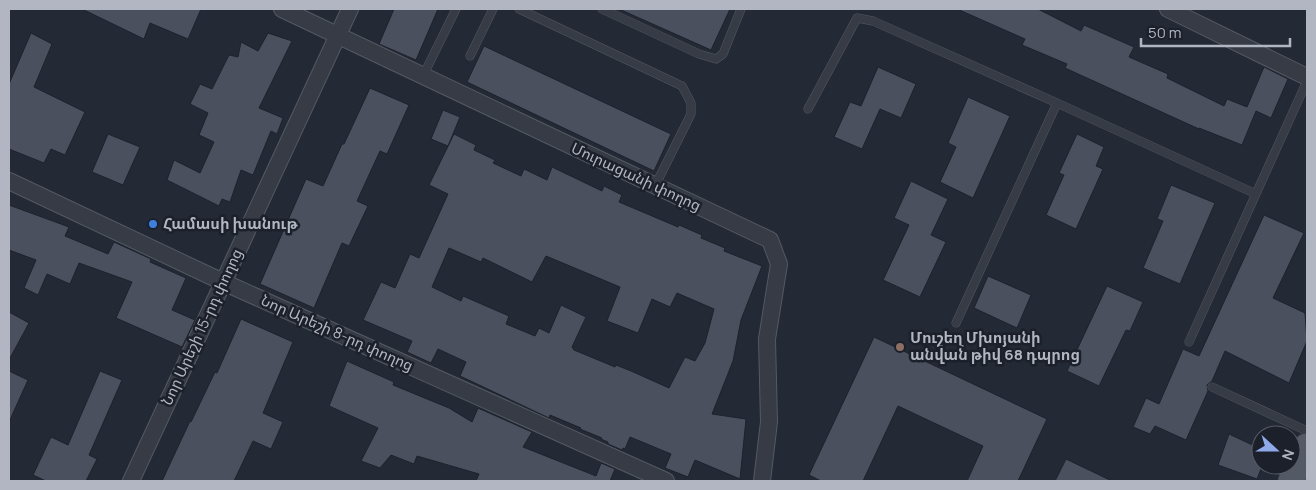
<svg xmlns="http://www.w3.org/2000/svg" width="1316" height="490" font-family="Manrope,'Noto Sans Armenian',sans-serif">
  <style>
    .building { fill: #4a505e; stroke: #1e222c; fill-rule: evenodd }
    .lines { fill: none; stroke-linecap: round; stroke-linejoin: round }
    .service-casing { stroke: #545963; stroke-width: 9 }
    .minor-casing { stroke: #545963; stroke-width: 18 }
    .primary-casing { stroke: #3f444f; stroke-width: 27 }
    .service { stroke: #363b45; stroke-width: 8 }
    .minor { stroke: #363b45; stroke-width: 16 }
    .primary { stroke: #545a65; stroke-width: 25 }
    .shop-dot { fill: #3f7fe0; stroke: #1c202a; stroke-width: 2 }
    .education-dot { fill: #8d6e63; stroke: #1c202a; stroke-width: 2 }
    .labels { text-anchor: middle; stroke-width: 5; stroke-linejoin: round; paint-order: stroke }
    .street-label { font-size: 15px; fill: #b1b6c2; stroke: #1c202a }
    .poi-label { font-size: 15px; font-weight: bold; fill: #b1b6c2; stroke: #1c202a; text-anchor: start }
  </style>
  <rect width="100%" height="100%" fill="#232935"/>
  <path class="building" d="M82 9H201L188 39 150 23 144 39Z
    M394 9H438L416 60 379 44Z
    M619 9H730L711 50Z
    M957 9H1038L1081 31 1084 25 1134 47 1129 57 1168 74 1167 78 1224 106 1227 99 1247 107 1264 67 1288 79 1271 118 1256 111 1242 145 1199 128V129L1065 68 1067 64 1022 45 1025 39Z
    M31 33 52 44 34 87 85 112 65 155 51 149 44 163 9 149V84Z
    M268 33 292 41 259 108 283 118 277 134 271 131 253 175 241 170 230 202 222 199 219 206 167 180 174 160 200 173 214 142 199 135 208 113 190 104 200 84 212 89 229 55 238 57 241 42 258 51Z
    M484 46 671 134 654 171 467 82Z
    M878 67 916 84 901 118 880 109 862 149 834 137 850 102 861 106Z
    M370 88 409 105 387 154 380 151 357 201 368 206 349 246 342 243 314 308 260 284 306 179 323 186 342 144H344Z
    M968 97 1010 116 973 198 940 182 956 147 948 143Z
    M443 110 460 117 448 146 431 139Z
    M108 134 140 147 123 185 92 172Z
    M454 134 476 145 474 150 495 160 493 163 521 176 524 169 547 180 552 167 602 191 604 186 622 195 619 202 678 227 679 225 702 235 701 238 725 248 724 251 762 266 741 320 733 361 712 414 746 419 740 479 695 460 688 477 665 468 671 454 630 437 625 449 623 448 622 450 608 444V442L601 439 602 438 580 429 581 428 550 415 549 418 460 376 466 362 438 349 431 363 407 352 412 341 363 320 381 282 395 288 410 254 419 258 448 194 429 185ZM449 248 481 262 483 258 532 282 546 256 620 287 607 321 638 333 652 299 670 307 677 293 714 309 705 343 695 361 685 357 669 388 631 371 616 365 615 367 574 350 572 347 586 317 561 305 549 333 539 328 535 336 506 324 509 316 463 296 461 301 432 287Z
    M1077 134 1104 147 1096 166 1103 169 1076 229 1046 215 1064 175 1059 173Z
    M911 181 948 199 931 235 946 242 920 297 883 280 909 225 894 218Z
    M1171 185 1215 203 1180 284 1143 268 1163 221 1157 219Z
    M9 205 69 227 65 236 108 254 114 242 151 259 150 262 186 278 172 310 195 320 182 347 116 318 132 282 79 263 70 284 47 274 38 295 24 288 36 260 9 250Z
    M1264 215 1304 233 1273 298 1305 313 1307 341 1289 383 1225 351 1212 381 1207 385 1208 391 1186 440 1155 426 1150 434 1133 427 1146 398 1159 404 1183 349 1199 356Z
    M988 276 1031 295 1017 328 974 308Z
    M1107 286 1143 302 1130 331 1126 330 1099 386 1067 371Z
    M9 312 29 323 9 360Z
    M241 319 293 342 263 413 283 422 271 449 253 441 234 481H162L190 421 191 422 215 372 217 373Z
    M874 337 1047 419 1018 481H967L983 446 898 406 863 481H821L809 475Z
    M347 361 394 382 393 385 449 408 472 422 478 408 532 432 523 447 596 476 601 463 615 469 610 481H476L479 474 417 456 414 464 391 455 380 468 361 461 378 428 329 406Z
    M9 371 28 380 9 422Z
    M100 371 122 380 89 455 97 459 86 481H46L33 475 51 437 68 445Z
    M1229 434 1261 449V469L1257 479 1218 465Z
    M1066 459 1112 481H1055Z"/>
  <g class="lines">
    <defs>
      <path id="service" d="M519 9 682 86 691 103V114L655 186
        M602 9 699 54 716 59 723 54 741 9
        M470 56 493 9
        M423 76 456 9
        M808 109 857 18 873 21 1057 103 1256 194
        M956 323 1057 103
        M1189 342 1307 81
        M1212 387 1307 431"/>
      <path id="minor" d="M282 9 770 240 779 264 767 339 769 422 762 481
        M1168 9 1307 77
        M9 181 223 282 666 481
        M131 481 350 9"/>
      <path id="primary" d="M1291 481 1307 446"/>
    </defs>
    <use href="#service" class="service-casing"/>
    <use href="#minor" class="minor-casing"/>
    <use href="#primary" class="primary-casing"/>
    <use href="#service" class="service"/>
    <use href="#minor" class="minor"/>
    <use href="#primary" class="primary"/>
  </g>
  <circle class="shop-dot" cx="153" cy="224" r="5"/>
  <circle class="education-dot" cx="900" cy="347" r="5"/>
  <g class="labels">
    <g class="street-label">
      <text transform="translate(636 177) rotate(25)" y="5">Մուրացանի փողոց</text>
      <text transform="translate(202 327) rotate(-65)" y="5">Նոր Արեշի 15-րդ փողոց</text>
      <text transform="translate(337 333) rotate(24)" y="5">Նոր Արեշի 8-րդ փողոց</text>
    </g>
    <g class="poi-label">
      <text x="163" y="229">Համասի խանութ</text>
      <text x="910" y="343">Մուշեղ Մխոյանի<tspan x="910" dy="17">անվան թիվ 68 դպրոց</tspan></text>
    </g>
  </g>
  <rect width="1316" height="490" fill="none" stroke="#b1b6c2" stroke-width="20"/>
  <g transform="translate(1276 450) rotate(111)"><circle r="24" fill="#1c202a" stroke="#585c67"/>
  <path d="M0-4L9 19L0 12L-9 19Z" fill="#8fa9e9"/>
  <text y="-8" font-size="14" font-weight="bold" text-anchor="middle" fill="#b1b6c2">N</text>
  </g>
  <path d="M1141 38v8h149v-8" fill="none" stroke="#b1b6c2" stroke-width="2.5"/>
  <text x="1148" y="38" font-size="15" fill="#b1b6c2" stroke="#1c202a" stroke-width="4" paint-order="stroke">50 m</text>
</svg>
